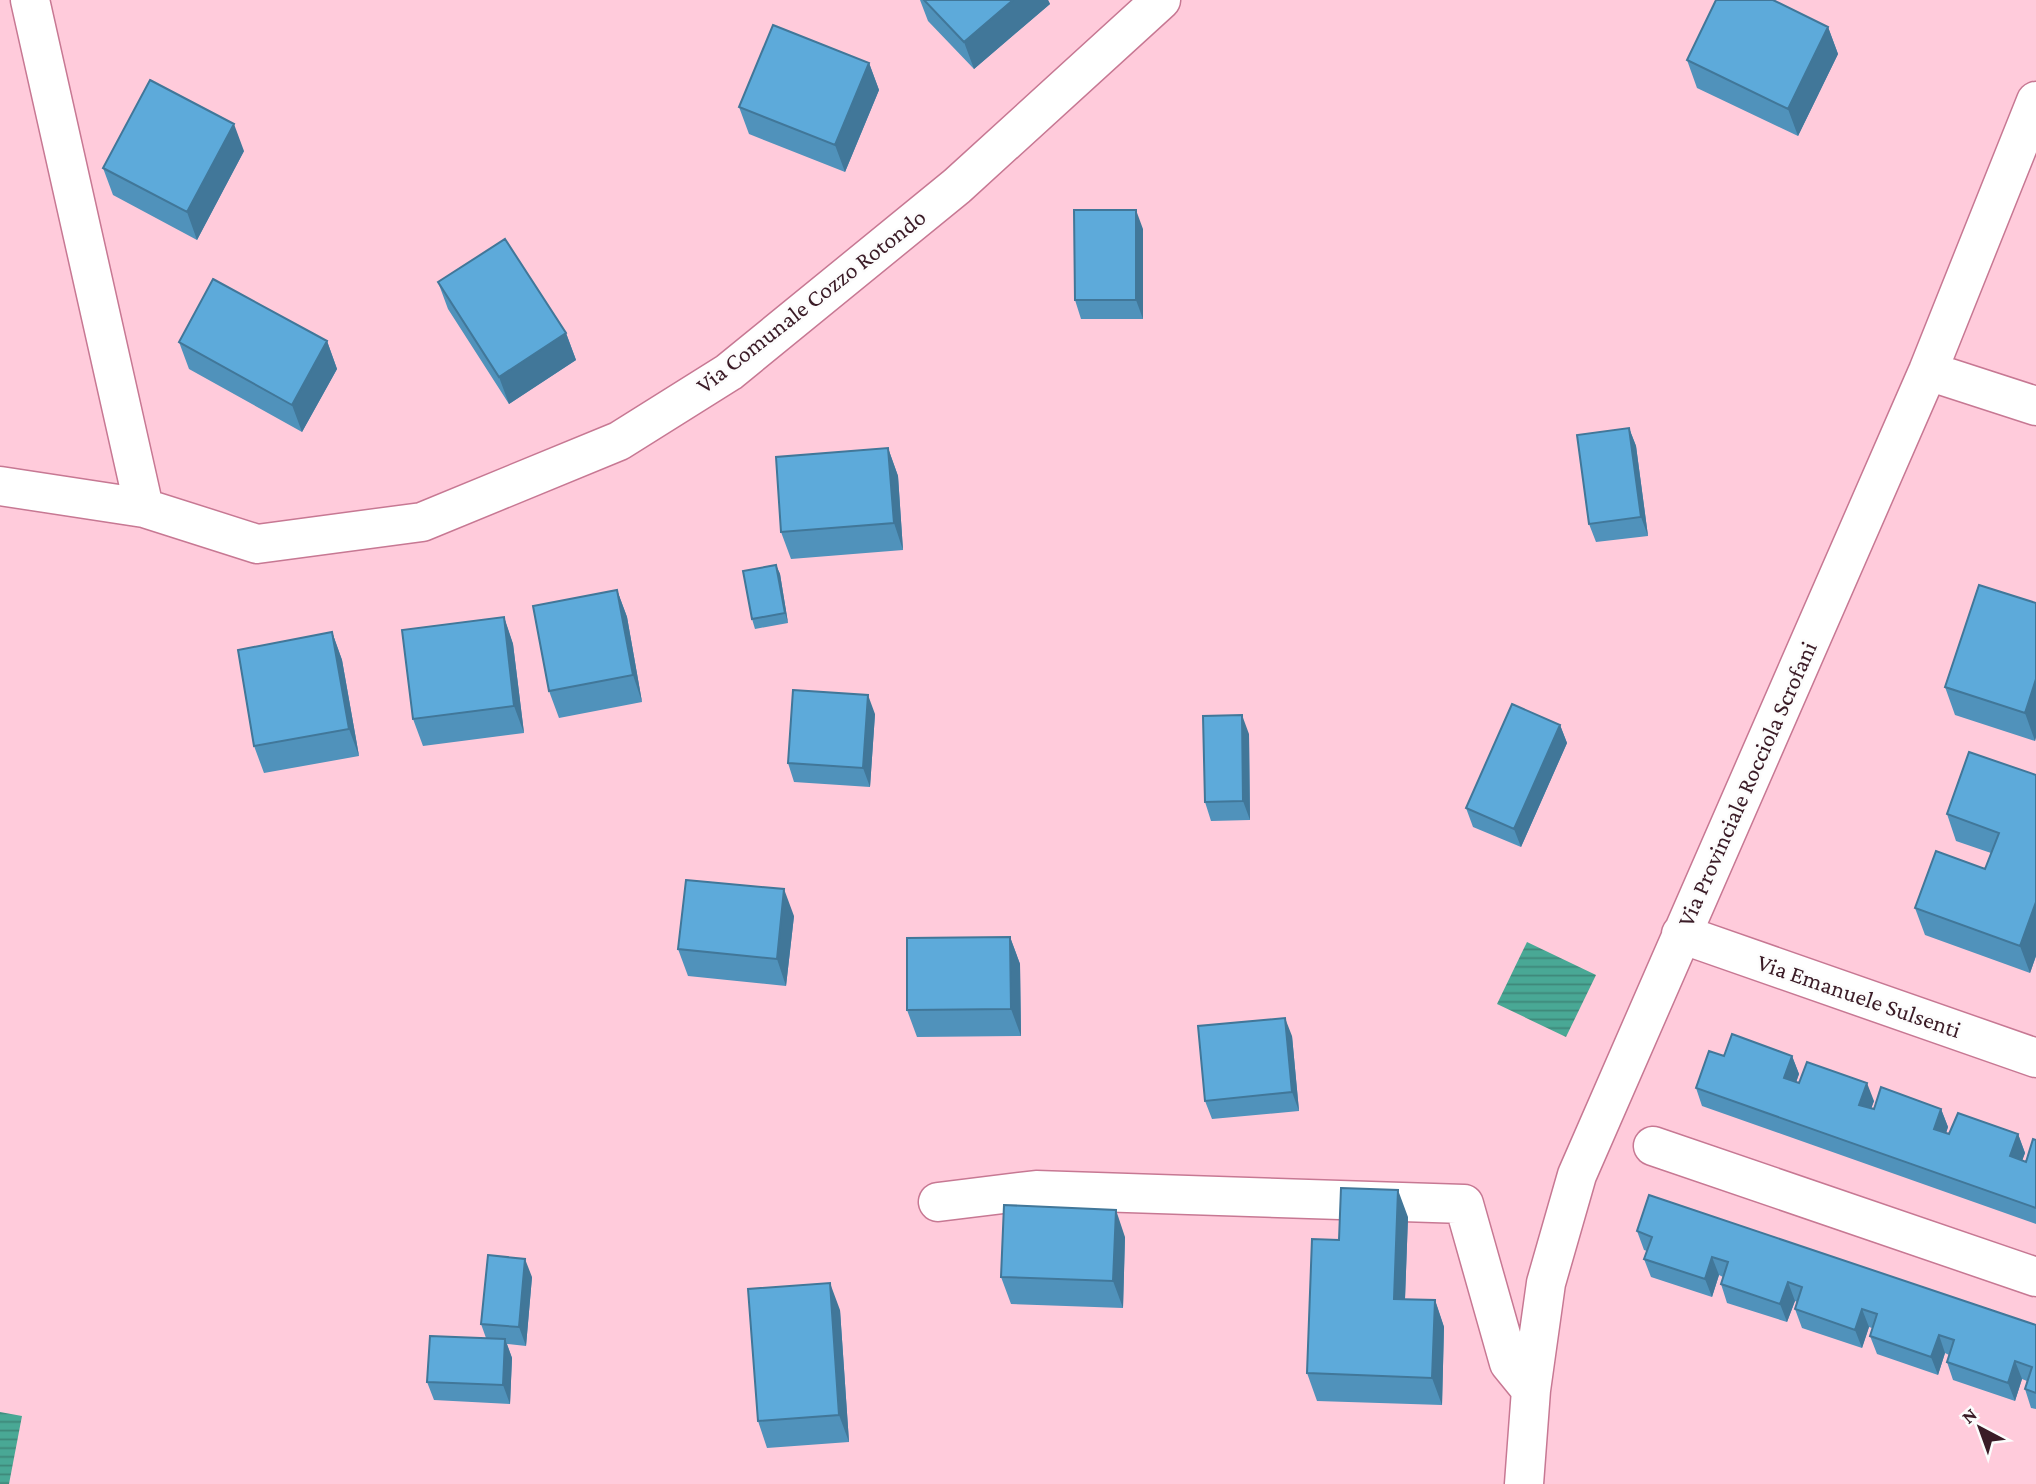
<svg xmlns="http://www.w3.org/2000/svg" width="2036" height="1484" font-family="'Crimson Pro',serif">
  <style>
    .water { fill: url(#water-rules) }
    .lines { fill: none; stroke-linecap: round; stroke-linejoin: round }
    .minor-casing { stroke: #c77893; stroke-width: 41 }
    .minor { stroke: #fff; stroke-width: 38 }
    .wall { fill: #5092bb }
    .shaded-wall { fill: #417799 }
    .building { fill: #5daada; stroke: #417799; stroke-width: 2 }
    .labels { text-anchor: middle; stroke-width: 5; stroke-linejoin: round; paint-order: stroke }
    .street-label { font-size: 24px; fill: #3a1b26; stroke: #fcfcfc }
  </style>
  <defs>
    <pattern id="water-rules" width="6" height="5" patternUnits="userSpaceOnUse" patternTransform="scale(1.75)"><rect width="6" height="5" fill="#49a895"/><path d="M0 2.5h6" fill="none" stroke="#3e8879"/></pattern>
  </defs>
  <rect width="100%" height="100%" fill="#ffcbdb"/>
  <path class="water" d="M1527 942 1596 975 1566 1037 1497 1004Z
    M0 1412 22 1416 9 1484H0Z"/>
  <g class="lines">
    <defs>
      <path id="minor" d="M30 0 144 508
        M1928 371 2036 406
        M0 486 144 508 257 544 422 522 619 441 729 372 957 186 1161 0
        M1681 934 2036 1058
        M1653 1146 2036 1277
        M938 1202 1036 1190 1464 1204 1509 1363 1531 1390
        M1524 1484 1531 1390 1546 1283 1577 1175 1928 371 2036 101"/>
    </defs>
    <use href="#minor" class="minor-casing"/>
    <use href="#minor" class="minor"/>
  </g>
  <path class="wall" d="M920 0H1048L1050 4 974 69 928 21Z
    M1828 27 1838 54 1798 136 1697 88 1687 60Z
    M869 63 879 90 845 172 749 134 739 107Z
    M244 151 197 240 113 195 103 168Z
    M1143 229V319H1081L1075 300Z
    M438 282 566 333 576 360 509 404 448 309Z
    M327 341 337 369 302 432 189 369 179 342Z
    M1629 428 1636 446 1648 536 1596 542 1589 524Z
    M888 448 898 476 903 550 791 559 781 532Z
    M776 565 780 574 788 623 755 629 752 619Z
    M617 590 627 617 642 702 559 718 549 691Z
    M2036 603V737L2035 741 1955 715 1945 687Z
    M504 617 513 644 524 733 423 746 413 719Z
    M332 632 342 660 359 756 264 773 254 746Z
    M875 714 870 787 794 782 788 763Z
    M1560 725 1567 743 1521 847 1473 827 1466 808Z
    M1249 734 1250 820 1211 821 1205 802Z
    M2036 775V956L2030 973 1925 935 1915 908 1985 869 1991 853 1956 841 1947 814Z
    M794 916 786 986 688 976 678 949Z
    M1010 937 1020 964 1021 1036 917 1037 907 1010Z
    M1292 1036 1299 1111 1212 1119 1205 1101Z
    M1724 1056H1792L1799 1074 1796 1082 1874 1101 1871 1108 1874 1109H1941L1948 1127 1946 1133 1949 1134H2018L2025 1153 2022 1160 2026 1162 2036 1140V1224L1702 1106 1696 1088Z
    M1408 1217 1405 1299 1435 1300 1444 1327 1442 1405 1317 1401 1307 1373Z
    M1637 1231 2036 1325V1409L2031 1408 2025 1389 2027 1381 2022 1379 2015 1401 1953 1380 1947 1362 1949 1355 1945 1353 1938 1375 1877 1354 1870 1336 1872 1328 1869 1327 1862 1348 1802 1328 1795 1309 1797 1302 1795 1301 1787 1322 1727 1303 1721 1284 1723 1277 1719 1275 1712 1297 1651 1277 1644 1259 1647 1251 1644 1250Z
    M1125 1237 1123 1308 1011 1304 1001 1277Z
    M532 1277 526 1346 507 1344 512 1358 510 1404 434 1400 427 1382 486 1338 481 1324Z
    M840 1310 849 1442 767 1448 758 1421Z"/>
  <path class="shaded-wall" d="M1013 0H1048L1050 4 974 69 964 42Z
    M1828 27 1838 54 1798 136 1788 109Z
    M869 63 879 90 845 172 835 145Z
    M234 124 244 151 197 240 187 212Z
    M1136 210 1143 229V319L1136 300Z
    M566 333 576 360 509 404 499 377Z
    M327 341 337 369 302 432 292 405Z
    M1629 428 1636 446 1648 536 1641 517Z
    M888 448 898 476 903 550 894 523Z
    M776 565 780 574 788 623 785 613Z
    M617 590 627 617 642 702 633 675Z
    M504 617 513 644 524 733 514 706Z
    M332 632 342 660 359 756 349 729Z
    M2036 679V737L2035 741 2025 713Z
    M868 695 875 714 870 787 863 768Z
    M1242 715 1249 734 1250 820 1243 801Z
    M1560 725 1567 743 1521 847 1514 829Z
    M784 889 794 916 786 986 777 959Z
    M2036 902V956L2030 973 2020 946Z
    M1010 937 1020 964 1021 1036 1011 1009Z
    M1285 1018 1292 1036 1299 1111 1292 1092Z
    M1792 1056 1799 1074 1791 1097 1784 1078Z
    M1867 1083 1874 1101 1866 1123 1859 1105Z
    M1941 1109 1948 1127 1941 1148 1934 1129Z
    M2018 1134 2025 1153 2017 1175 2010 1156Z
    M1398 1190 1408 1217 1404 1326 1394 1299Z
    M1116 1210 1125 1237 1123 1308 1113 1281Z
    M1712 1257 1719 1275 1712 1297 1705 1279Z
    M525 1259 532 1277 526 1346 519 1327Z
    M1788 1282 1795 1301 1787 1322 1780 1304Z
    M830 1283 840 1310 849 1442 839 1415Z
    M1435 1300 1444 1327 1442 1405 1432 1378Z
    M1862 1309 1869 1327 1862 1348 1855 1330Z
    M1939 1335 1945 1353 1938 1375 1931 1357Z
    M505 1339 512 1358 510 1404 503 1385Z
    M2015 1361 2022 1379 2015 1401 2008 1383Z"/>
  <path class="building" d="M924 0H1013L964 42Z
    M1716 0H1773L1828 27 1788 109 1687 60Z
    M773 25 869 63 835 145 739 107Z
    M150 80 234 124 187 212 103 168Z
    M1074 210H1136V300H1075Z
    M505 239 566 333 499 377 438 282Z
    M213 279 327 341 292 405 179 342Z
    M1629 428 1641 517 1589 524 1577 435Z
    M888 448 894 523 781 532 776 457Z
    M776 565 785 613 752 619 743 571Z
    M1979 585 2036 603V679L2025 713 1945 687Z
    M617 590 633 675 549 691 533 606Z
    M504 617 514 706 413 719 402 630Z
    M332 632 349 729 254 746 238 650Z
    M793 690 868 695 863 768 788 763Z
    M1512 704 1560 725 1514 829 1466 808Z
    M1242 715 1243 801 1205 802 1203 716Z
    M1969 752 2036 775V902L2020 946 1915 908 1936 851 1985 869 1999 833 1947 814Z
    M686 880 784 889 777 959 678 949Z
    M1010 937 1011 1009 907 1010V938Z
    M1285 1018 1292 1092 1205 1101 1198 1026Z
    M1732 1034 1792 1056 1784 1078 1799 1083 1807 1062 1867 1083 1859 1105 1874 1109 1881 1087 1941 1109 1934 1129 1949 1134 1958 1113 2018 1134 2010 1156 2026 1162 2033 1139 2036 1140V1208L1696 1088 1709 1051 1724 1056Z
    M1341 1188 1398 1190 1394 1299 1435 1300 1432 1378 1307 1373 1312 1239 1339 1240Z
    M1649 1195 2036 1325V1393L2025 1389 2032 1367 2015 1361 2008 1383 1947 1362 1954 1340 1939 1335 1931 1357 1870 1336 1877 1314 1862 1309 1855 1330 1795 1309 1802 1287 1788 1282 1780 1304 1721 1284 1728 1262 1712 1257 1705 1279 1644 1259 1652 1237 1637 1231Z
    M1004 1205 1116 1210 1113 1281 1001 1277Z
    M488 1255 525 1259 519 1327 481 1324Z
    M830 1283 839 1415 758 1421 748 1289Z
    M430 1336 505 1339 503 1385 427 1382Z"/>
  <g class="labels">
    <g class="street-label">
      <text transform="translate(811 301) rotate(-38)" y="8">Via Comunale Cozzo Rotondo</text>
      <text transform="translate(1747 784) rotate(-66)" y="8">Via Provinciale Rocciola Scrofani</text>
      <text transform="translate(1859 996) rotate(19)" y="8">Via Emanuele Sulsenti</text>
    </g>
  </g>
  <g transform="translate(1980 1428) rotate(319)" stroke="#fcfcfc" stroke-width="5" paint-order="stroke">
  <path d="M0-5L12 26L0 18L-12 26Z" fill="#3a1b26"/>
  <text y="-10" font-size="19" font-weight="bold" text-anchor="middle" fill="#3a1b26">N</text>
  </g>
</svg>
